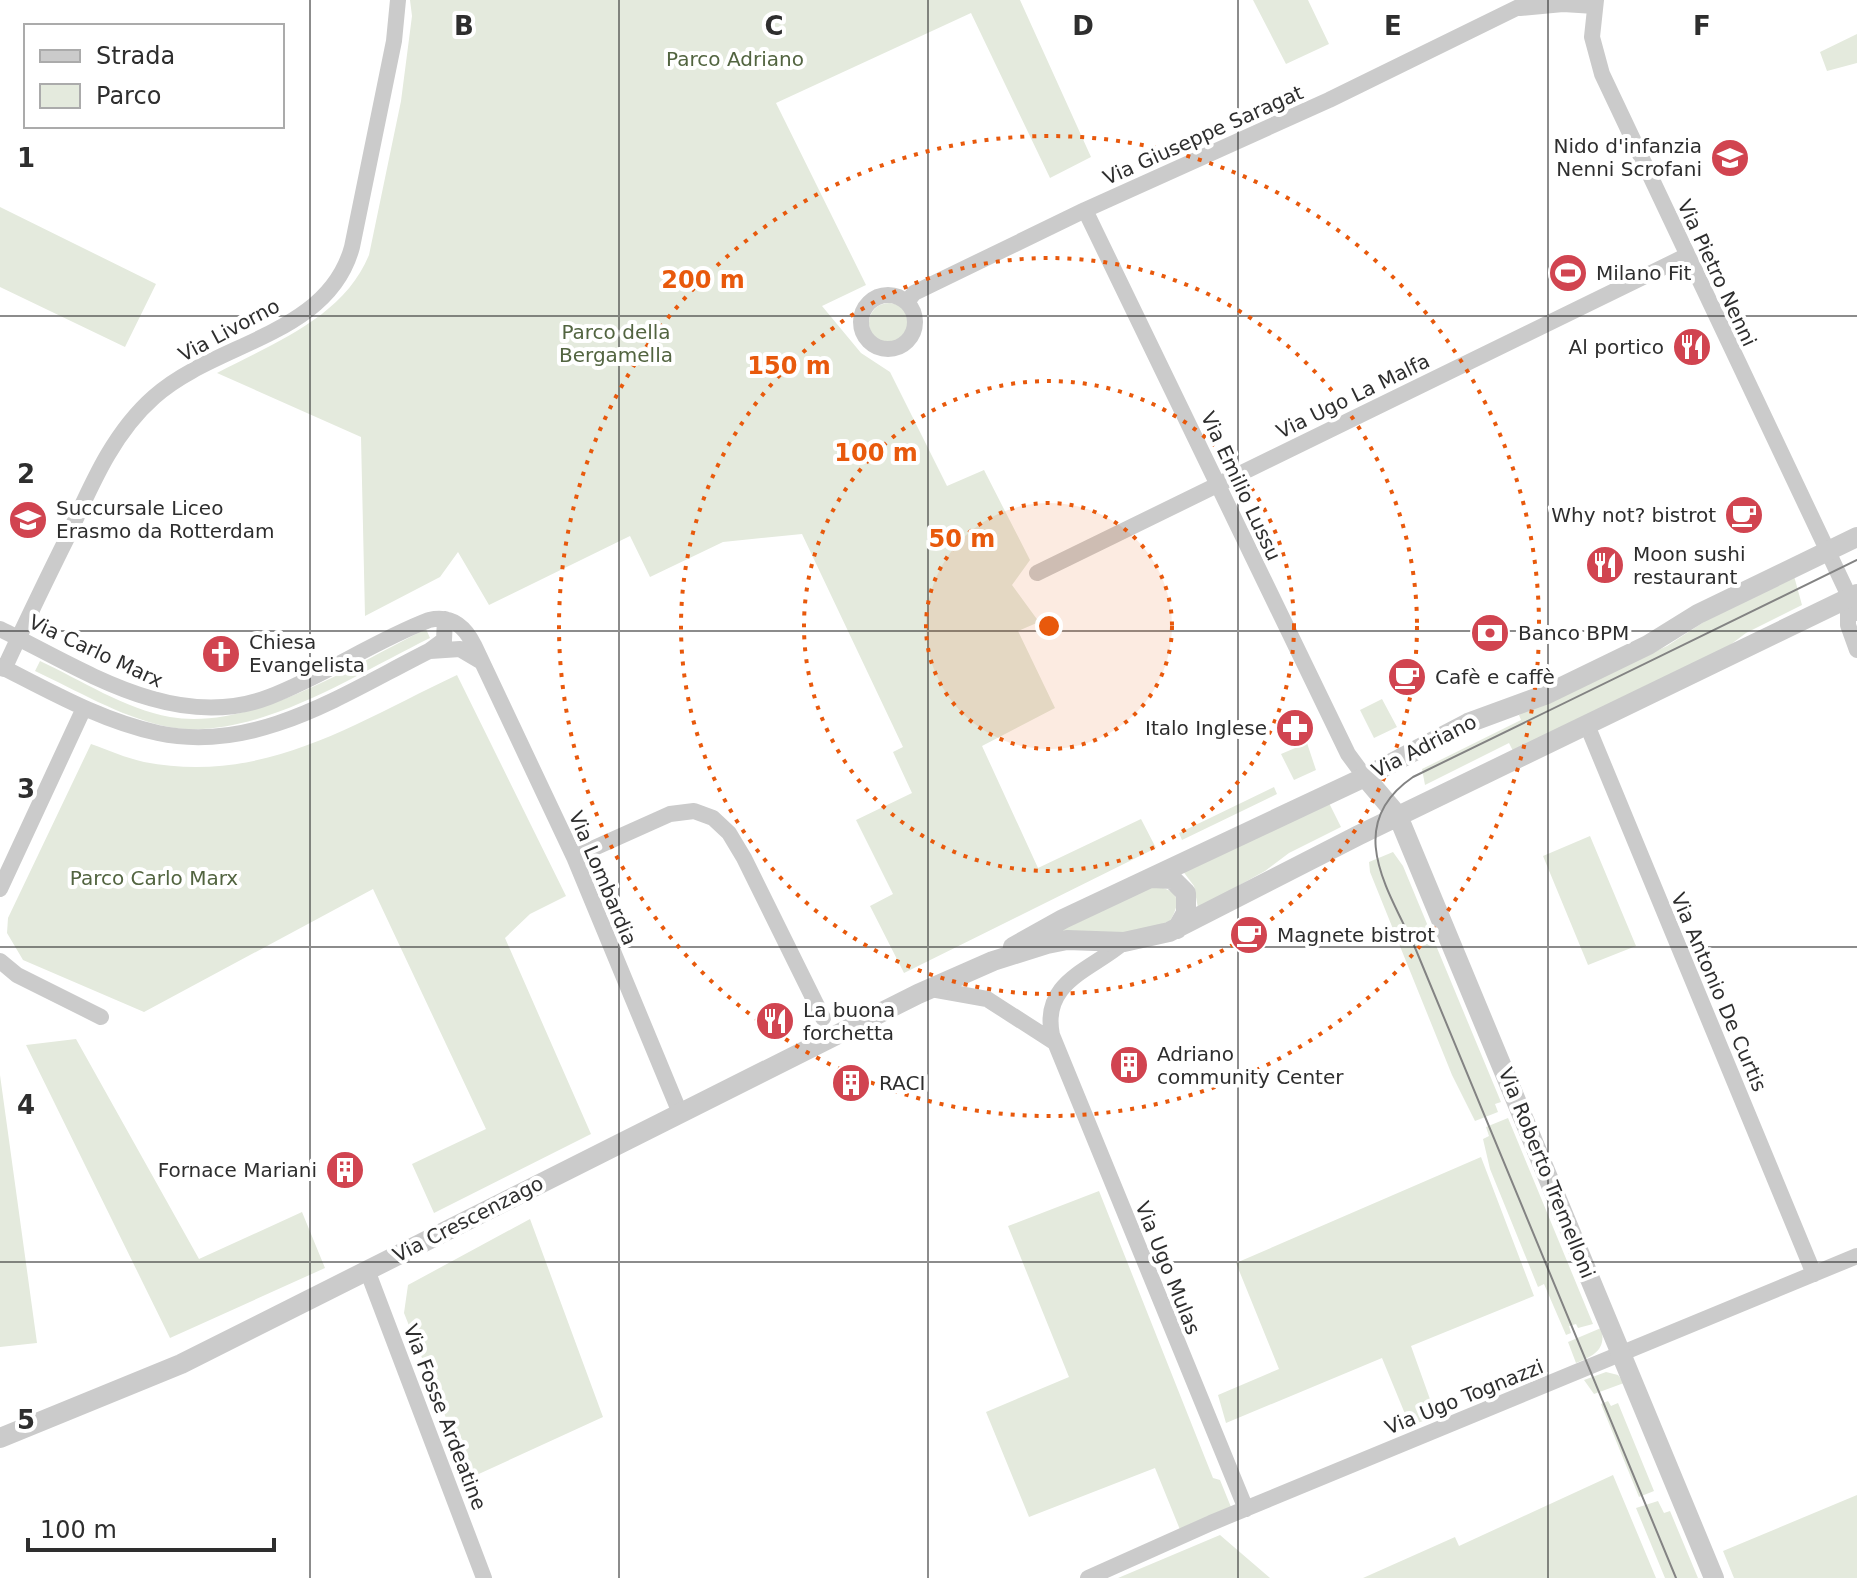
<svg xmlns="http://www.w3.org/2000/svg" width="1857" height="1578" font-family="'DejaVu Sans',sans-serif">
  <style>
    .green { fill: #e4eadd }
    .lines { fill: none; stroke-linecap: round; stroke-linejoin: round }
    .minor { stroke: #cbcbcb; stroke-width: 16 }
    .tertiary { stroke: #cbcbcb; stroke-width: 20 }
    .tram { stroke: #838383; stroke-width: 2 }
    .grid { fill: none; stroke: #2e2e2e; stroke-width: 2; stroke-opacity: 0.55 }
    .ring { fill: none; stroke: #e8590c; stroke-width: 4; stroke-dasharray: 4 8 }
    .labels { text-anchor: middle; stroke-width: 8; stroke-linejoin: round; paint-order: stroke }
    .park-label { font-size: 20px; fill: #526440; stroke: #fff }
    .street-label { font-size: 20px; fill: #2e2e2e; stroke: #fff }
    .poi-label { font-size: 20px; fill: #2e2e2e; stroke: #fff; text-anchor: start }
    .grid-label { font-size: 26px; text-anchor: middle; font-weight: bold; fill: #2e2e2e; stroke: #fff; stroke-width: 8; stroke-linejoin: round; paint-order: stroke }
    .centre { fill: #e8590c; stroke: #fff; stroke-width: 4 }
    .ring-label { font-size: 24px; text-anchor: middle; font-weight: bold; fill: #e8590c; stroke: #fff; stroke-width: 8; stroke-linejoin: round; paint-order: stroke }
  </style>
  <rect width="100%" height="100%" fill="#fff"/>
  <path class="green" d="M410 0H1020L1091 157 1050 178 971 13 776 103 866 285 822 306 861 353 890 372 947 486 984 470 1030 560 1012 585 1039 622 1018 631 1055 708 982 746 1038 868 1141 819 1156 848 904 973 870 906 893 894 856 820 912 793 893 752 903 747 802 534 723 542 650 577 630 536 489 605 458 552 440 577 365 616 361 437 217 373C273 343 343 318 369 255L401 101 412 16Z
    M1253 0H1308L1329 44 1286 64Z
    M1857 34V63L1827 71 1820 52Z
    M0 207 156 284 125 347 0 287Z
    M869 323a20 20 0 1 1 40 0a20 20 0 1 1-40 0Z
    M1794 576 1802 605 1746 633 1726 648 1513 751 1509 743 1425 785 1422 769 1521 720 1519 715 1524 712 1667 646 1710 618Z
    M426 629 430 638C354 675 250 745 164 726 119 716 76 690 35 671L40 661C81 680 125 709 170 717 253 731 353 665 426 629Z
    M457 675 566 896 530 914 505 938 591 1134 434 1213 412 1164 486 1129 373 889 144 1012 23 960 7 933 8 918 91 744C108 750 126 758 144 762 264 785 353 724 457 675Z
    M1382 699 1397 727 1374 738 1360 710Z
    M1307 743 1316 770 1294 780 1281 754Z
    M1274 787 1277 794 1182 840 1179 833Z
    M1329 803 1341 827 1289 853 1265 871 1198 908 1194 886 1182 870Z
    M1590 836 1636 946 1588 965 1543 856Z
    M1393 852 1403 866 1501 1102 1495 1104 1498 1112 1475 1121 1452 1075 1370 872 1369 862Z
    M1149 885C1174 889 1185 895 1170 921L1136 934 1063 933 1061 929Z
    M76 1039 199 1259 302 1212 325 1268 170 1338 26 1045Z
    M0 1075 37 1343 0 1347Z
    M1508 1118 1593 1324 1578 1328 1576 1324 1569 1326 1571 1333 1566 1335 1544 1284 1538 1287 1490 1169 1483 1139 1489 1136 1486 1127Z
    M1481 1157 1534 1296 1411 1346 1436 1416 1410 1426 1382 1358 1226 1423 1218 1395 1279 1369 1236 1263Z
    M1099 1191 1213 1478 1220 1480 1231 1507 1183 1537 1155 1468 1029 1517 986 1412 1069 1377 1008 1226Z
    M530 1219 603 1417 470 1478 404 1313 408 1285Z
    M1601 1328C1607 1349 1594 1356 1576 1363L1568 1342Z
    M1606 1372 1618 1375 1624 1383 1594 1394 1584 1380Z
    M1608 1401 1611 1406 1618 1403 1654 1491 1639 1497 1601 1404Z
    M1613 1475 1656 1578H1363L1455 1537 1459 1546Z
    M1857 1495V1578H1734L1723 1551Z
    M1658 1501 1664 1513 1670 1511 1698 1578H1665L1636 1508Z
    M1220 1535 1270 1578H1118Z"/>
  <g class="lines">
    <path class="minor" d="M1596 0 1592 37 1602 74 1857 613
      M1520 8 1563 4 1595 6
      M1085 210 1348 754 1365 777
      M861 322a27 27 0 1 1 54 0a27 27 0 1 1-54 0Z
      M907 302 914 293 1085 210 1329 100 1533 0
      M1037 573 1686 256
      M1848 600V625L1857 650
      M0 629C82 669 175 733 269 697 324 676 374 641 429 620 451 615 464 625 474 645L574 857 680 1113
      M430 651 460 649 482 662
      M0 666C51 692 102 721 158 733 256 754 345 693 429 651L444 640 445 619
      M4 669C25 624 46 580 68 536 91 486 112 434 154 397 215 342 328 336 352 247L394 41 398 0
      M1587 725 1814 1274
      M574 857 670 814 694 811 713 818 729 833 744 858 823 1018
      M0 889 84 708
      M1124 942C1092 970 1041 981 1052 1035L1246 1509
      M0 961 17 975 101 1017
      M931 989 987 999 1054 1042
      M367 1270 484 1578
      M1088 1578 1211 1523 1857 1256"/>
    <path class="tertiary" d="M1365 777 1398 816 1714 1578
      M1152 878 1172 879 1186 893V913L1177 929
      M1013 947 1063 919 1365 777 1468 723 1547 694 1648 645 1698 614 1857 537
      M0 1438 181 1364 918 994 993 961 1047 944 1067 940 1124 942 1169 932 1359 835 1857 594"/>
    <path class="tram" d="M1676 1578 1416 950C1390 892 1341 826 1413 777L1857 560"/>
  </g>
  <path class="grid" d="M310 0V1578M619 0V1578M928 0V1578M1238 0V1578M1548 0V1578M0 316H1857M0 631H1857M0 947H1857M0 1262H1857"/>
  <circle cx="1049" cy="626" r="123" fill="#e8590c" fill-opacity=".12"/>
  <g class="ring">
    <circle cx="1049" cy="626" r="123"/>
    <circle cx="1049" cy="626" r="245"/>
    <circle cx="1049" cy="626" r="368"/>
    <circle cx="1049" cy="626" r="490"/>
  </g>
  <defs>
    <symbol id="school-disc" viewBox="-11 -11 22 22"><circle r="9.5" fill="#d14450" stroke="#fff"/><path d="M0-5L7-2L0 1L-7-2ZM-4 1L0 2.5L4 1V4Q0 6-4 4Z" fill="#fff"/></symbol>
    <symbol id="stadium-disc" viewBox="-11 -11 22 22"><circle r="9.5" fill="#d14450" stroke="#fff"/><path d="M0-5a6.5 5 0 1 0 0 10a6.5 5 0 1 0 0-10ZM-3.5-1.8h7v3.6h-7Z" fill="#fff"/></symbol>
    <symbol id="restaurant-disc" viewBox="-11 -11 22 22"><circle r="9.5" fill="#d14450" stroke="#fff"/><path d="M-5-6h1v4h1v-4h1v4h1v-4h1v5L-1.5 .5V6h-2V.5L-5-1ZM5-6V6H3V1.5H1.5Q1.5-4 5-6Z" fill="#fff"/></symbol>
    <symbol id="cafe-disc" viewBox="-11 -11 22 22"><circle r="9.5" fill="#d14450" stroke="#fff"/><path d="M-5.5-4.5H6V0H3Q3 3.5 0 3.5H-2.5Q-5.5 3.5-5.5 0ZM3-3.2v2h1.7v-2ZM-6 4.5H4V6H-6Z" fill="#fff"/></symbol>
    <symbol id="bank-disc" viewBox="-11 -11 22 22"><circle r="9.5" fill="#d14450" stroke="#fff"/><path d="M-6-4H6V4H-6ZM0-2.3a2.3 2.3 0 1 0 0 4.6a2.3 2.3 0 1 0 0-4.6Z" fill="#fff"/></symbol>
    <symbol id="church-disc" viewBox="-11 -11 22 22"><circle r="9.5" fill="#d14450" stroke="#fff"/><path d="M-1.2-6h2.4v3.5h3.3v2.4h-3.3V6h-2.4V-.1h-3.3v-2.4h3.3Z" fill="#fff"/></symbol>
    <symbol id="pharmacy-disc" viewBox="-11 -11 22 22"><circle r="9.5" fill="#d14450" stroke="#fff"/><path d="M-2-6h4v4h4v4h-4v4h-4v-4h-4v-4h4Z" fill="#fff"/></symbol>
    <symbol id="building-disc" viewBox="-11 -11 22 22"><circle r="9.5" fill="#d14450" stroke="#fff"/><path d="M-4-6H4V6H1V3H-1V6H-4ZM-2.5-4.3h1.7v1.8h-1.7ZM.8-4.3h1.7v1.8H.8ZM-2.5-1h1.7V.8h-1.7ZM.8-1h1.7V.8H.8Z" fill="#fff"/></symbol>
  </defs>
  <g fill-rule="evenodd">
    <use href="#school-disc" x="1708" y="136" width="44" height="44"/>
    <use href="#stadium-disc" x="1546" y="251" width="44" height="44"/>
    <use href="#restaurant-disc" x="1670" y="325" width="44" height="44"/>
    <use href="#cafe-disc" x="1722" y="493" width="44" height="44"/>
    <use href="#school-disc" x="6" y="498" width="44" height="44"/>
    <use href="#restaurant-disc" x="1583" y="543" width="44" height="44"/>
    <use href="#bank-disc" x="1468" y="611" width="44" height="44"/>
    <use href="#church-disc" x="199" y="632" width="44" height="44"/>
    <use href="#cafe-disc" x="1385" y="655" width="44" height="44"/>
    <use href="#pharmacy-disc" x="1273" y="706" width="44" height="44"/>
    <use href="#cafe-disc" x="1227" y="913" width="44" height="44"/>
    <use href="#restaurant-disc" x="753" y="999" width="44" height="44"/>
    <use href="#building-disc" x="1107" y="1043" width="44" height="44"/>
    <use href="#building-disc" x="829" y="1061" width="44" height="44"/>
    <use href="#building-disc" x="323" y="1148" width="44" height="44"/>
  </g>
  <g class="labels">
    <g class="park-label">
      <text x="735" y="66">Parco Adriano</text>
      <text x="616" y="339">Parco della<tspan x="616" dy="23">Bergamella</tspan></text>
      <text x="154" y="885">Parco Carlo Marx</text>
    </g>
    <g class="street-label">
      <text transform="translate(1203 135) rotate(-24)" y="7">Via Giuseppe Saragat</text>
      <text transform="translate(1717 273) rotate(65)" y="7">Via Pietro Nenni</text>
      <text transform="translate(229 330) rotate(-28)" y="7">Via Livorno</text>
      <text transform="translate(1353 396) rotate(-26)" y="7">Via Ugo La Malfa</text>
      <text transform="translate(1241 486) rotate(65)" y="7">Via Emilio Lussu</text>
      <text transform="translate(96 651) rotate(25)" y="7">Via Carlo Marx</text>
      <text transform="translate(1424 746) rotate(-27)" y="7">Via Adriano</text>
      <text transform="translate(603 878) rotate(67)" y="7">Via Lombardia</text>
      <text transform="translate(1719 992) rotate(67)" y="7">Via Antonio De Curtis</text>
      <text transform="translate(1547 1173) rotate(68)" y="7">Via Roberto Tremelloni</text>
      <text transform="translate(468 1219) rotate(-27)" y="7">Via Crescenzago</text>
      <text transform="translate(1168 1268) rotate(68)" y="7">Via Ugo Mulas</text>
      <text transform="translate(1464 1397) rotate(-22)" y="7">Via Ugo Tognazzi</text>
      <text transform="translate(445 1417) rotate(69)" y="7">Via Fosse Ardeatine</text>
    </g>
    <g class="poi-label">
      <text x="1702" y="153" text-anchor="end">Nido d'infanzia<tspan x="1702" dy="23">Nenni Scrofani</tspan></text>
      <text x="1596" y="280">Milano Fit</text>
      <text x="1664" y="354" text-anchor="end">Al portico</text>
      <text x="56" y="515">Succursale Liceo<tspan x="56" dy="23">Erasmo da Rotterdam</tspan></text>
      <text x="1716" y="522" text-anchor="end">Why not? bistrot</text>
      <text x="1633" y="561">Moon sushi<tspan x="1633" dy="23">restaurant</tspan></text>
      <text x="1518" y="640">Banco BPM</text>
      <text x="249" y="649">Chiesa<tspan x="249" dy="23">Evangelista</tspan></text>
      <text x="1435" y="684">Cafè e caffè</text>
      <text x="1267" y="735" text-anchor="end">Italo Inglese</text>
      <text x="1277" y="942">Magnete bistrot</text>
      <text x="803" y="1017">La buona<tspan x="803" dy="23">forchetta</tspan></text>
      <text x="1157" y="1061">Adriano<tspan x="1157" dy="23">community Center</tspan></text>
      <text x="879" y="1090">RACI</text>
      <text x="317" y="1177" text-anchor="end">Fornace Mariani</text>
    </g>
  </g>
  <g class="grid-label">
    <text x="464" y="35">B</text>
    <text x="774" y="35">C</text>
    <text x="1083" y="35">D</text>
    <text x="1393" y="35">E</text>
    <text x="1702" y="35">F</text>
    <text x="26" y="167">1</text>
    <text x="26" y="483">2</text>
    <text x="26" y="798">3</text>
    <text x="26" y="1114">4</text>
    <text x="26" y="1429">5</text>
  </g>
  <circle cx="1049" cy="626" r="12" class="centre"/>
  <g class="ring-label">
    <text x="703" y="288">200 m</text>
    <text x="789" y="374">150 m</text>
    <text x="876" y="461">100 m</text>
    <text x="962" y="547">50 m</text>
  </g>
  <rect x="24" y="24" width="260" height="104" fill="#ffffff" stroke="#ababab" stroke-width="2"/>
  <rect x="40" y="50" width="40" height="12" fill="#cbcbcb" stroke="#ababab" stroke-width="2"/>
  <text x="96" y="64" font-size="24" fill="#2e2e2e">Strada</text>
  <rect x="40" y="84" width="40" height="24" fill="#e4eadd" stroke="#ababab" stroke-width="2"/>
  <text x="96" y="104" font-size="24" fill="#2e2e2e">Parco</text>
  <path d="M28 1538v12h246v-12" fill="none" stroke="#2e2e2e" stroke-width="4"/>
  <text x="40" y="1538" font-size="24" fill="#2e2e2e" stroke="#ffffff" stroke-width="6" paint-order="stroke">100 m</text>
</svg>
